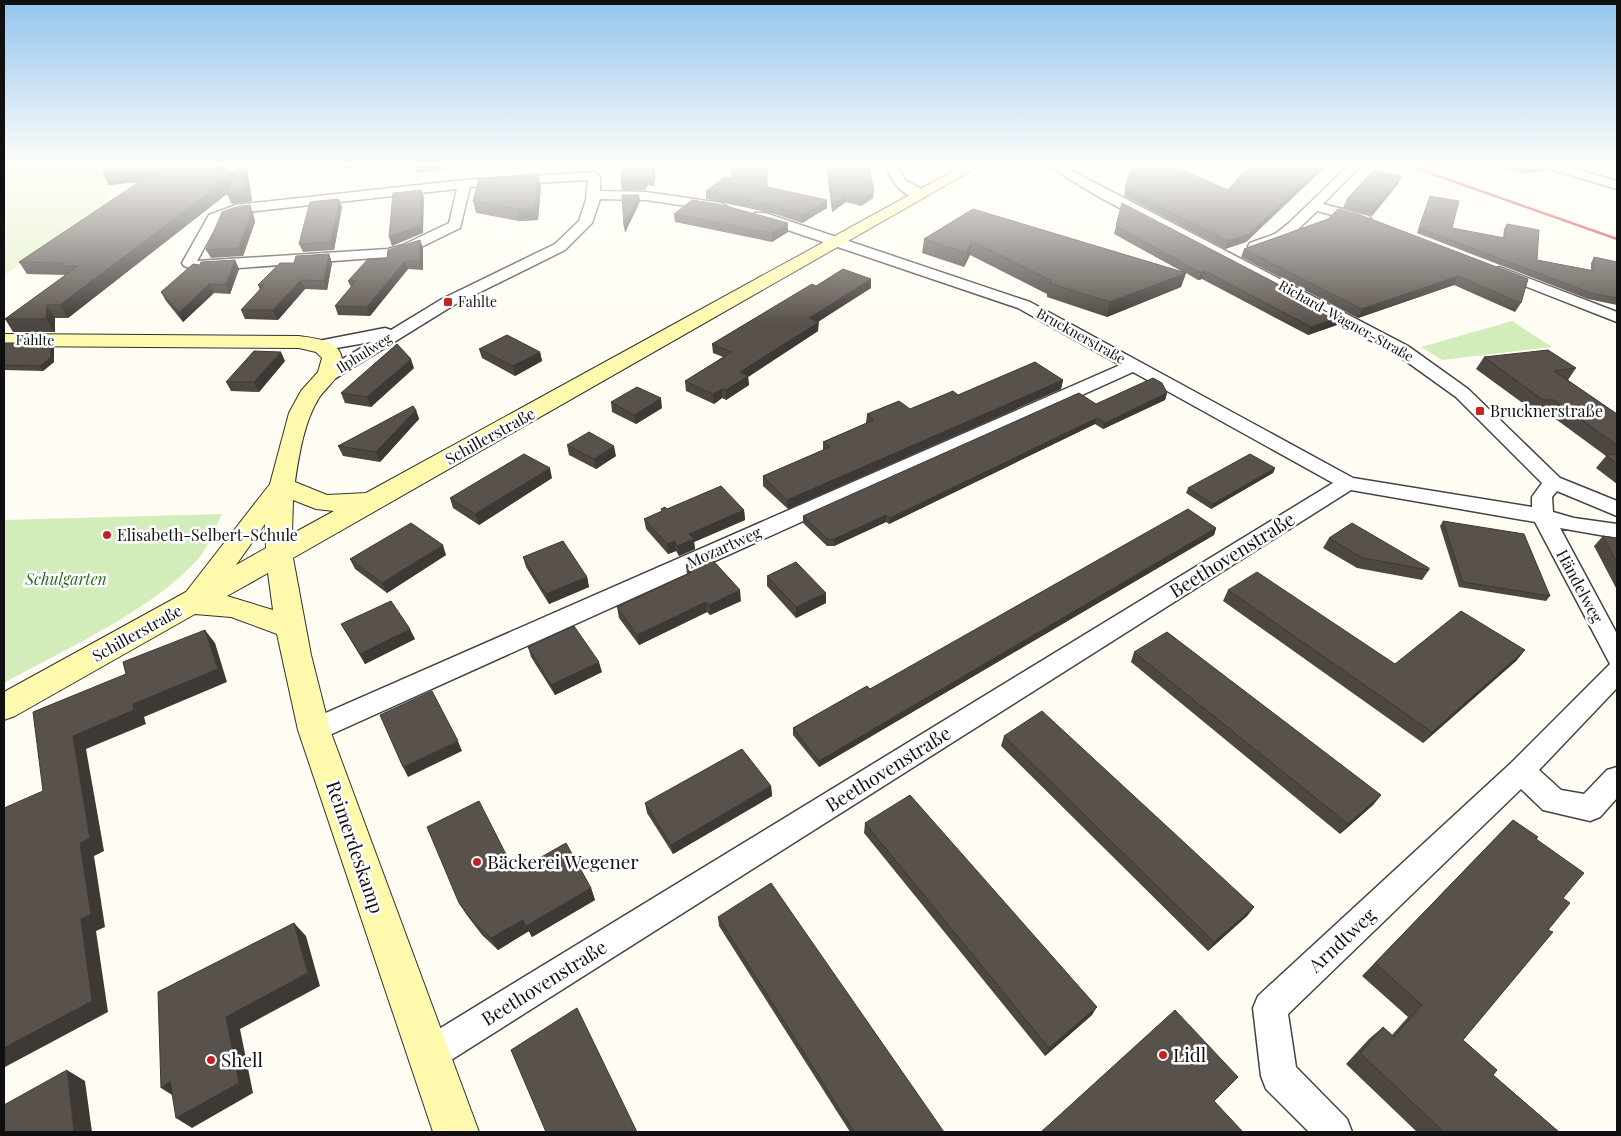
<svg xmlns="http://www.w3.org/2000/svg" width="1621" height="1136" font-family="'Playfair Display',serif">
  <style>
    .green { fill: #d2ecba }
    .pitch { fill: #e4f2cc }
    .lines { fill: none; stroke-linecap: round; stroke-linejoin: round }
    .minor-casing { stroke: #434343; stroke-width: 3 }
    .secondary-casing { stroke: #323232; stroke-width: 2 }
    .minor { fill: #fff; fill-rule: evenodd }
    .secondary { fill: #fff9ae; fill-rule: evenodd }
    .rail { stroke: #c62223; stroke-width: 2.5 }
    .wall { fill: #4d4641 }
    .shaded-wall { fill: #3e3935 }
    .building { fill: #59514c; stroke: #3e3935 }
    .poi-dot { fill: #c62223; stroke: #fff; stroke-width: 2 }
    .labels { text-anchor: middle; stroke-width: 5; stroke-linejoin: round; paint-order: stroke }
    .far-poi-label { font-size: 14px; fill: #101010; stroke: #fff; text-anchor: start }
    .far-street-label { font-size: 14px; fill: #101010; stroke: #fff }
    .poi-label { font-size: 16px; fill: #101010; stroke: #fff; text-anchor: start }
    .street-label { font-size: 16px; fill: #101010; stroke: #fff }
    .park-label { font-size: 16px; font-style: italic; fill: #2a6b1d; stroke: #fff }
    .near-street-label { font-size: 19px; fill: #101010; stroke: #fff }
    .near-poi-label { font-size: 19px; fill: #101010; stroke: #fff; text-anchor: start }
  </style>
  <rect width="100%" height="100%" fill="#fffdf3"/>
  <path class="green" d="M1512 321 1552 347 1442 360 1421 347Z
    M222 514C215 528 209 546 199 558 153 610 65 649 4 683V520Z"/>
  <path class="pitch" d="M4 164H127L100 210 4 275Z"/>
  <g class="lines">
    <defs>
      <path id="minor" d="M885 164H897L905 180 925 191 926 194 925 197C905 202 890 180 885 164Z
        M1045 164H1059L1408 346 1468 389 1560 478 1617 501V516L1557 491 1552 497 1553 512 1574 518 1617 524V538L1560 528 1617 634V688L1539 770 1561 790 1584 794 1607 770 1617 767V798L1600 817 1590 821 1543 810 1521 789 1288 1014 1296 1067 1347 1119 1352 1132H1309L1266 1089 1261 1076 1253 1008 1258 996 1511 763 1610 664 1535 522 1351 490 440 1067 428 1073 416 1067 410 1055 416 1043 1333 483 1133 372 323 738 314 741 305 738 301 730 305 722 1120 365 1018 308 755 219 753 216 755 213H765L1030 302 1353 478 1532 507V497L1542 483 1456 397 1396 354 1099 197Z
        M1350 164H1362L1323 204 1369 216 1371 219 1369 222 1364 223 1317 211C1302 226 1274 255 1250 249L1248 246 1250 243 1275 234 1289 223Z
        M1541 164H1559L1617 181V189L1543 167Z
        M594 172 600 176V191L646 192 721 203 728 207 721 211 646 200 600 199 592 223 565 250 454 305 331 381H319L316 377 319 373 371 342 319 351 313 350 311 346 313 342 385 328 391 330 442 299 555 244 579 221 586 200 588 180 470 187 460 228 413 251 388 257 198 271 184 266 182 263 209 215 236 205 464 180ZM457 189 449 223 403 245 388 249 197 261 219 221 239 213Z
        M1499 267 1617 312V322L1494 274 1492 271Z"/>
      <path id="secondary" d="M966 164H983L293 558 311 655 330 730 479 1132H433L298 730 277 634 231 617 195 614 15 716 4 720V692L186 592 270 484 289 413 301 391 318 372 322 358 316 352 299 348 4 346V334L299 336C314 338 341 340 342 360 344 375 326 387 319 398 304 422 299 455 295 482L327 495 366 493ZM293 500 316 509 334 511 292 534ZM265 524 266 548 236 565ZM268 573 273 610 227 596Z"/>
    </defs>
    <use href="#minor" class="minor-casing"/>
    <use href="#secondary" class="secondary-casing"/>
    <use href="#minor" class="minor"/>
    <use href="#secondary" class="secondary"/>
    <path class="rail" d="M1404 164 1617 239"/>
  </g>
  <path class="wall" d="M109 164H228L225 172 236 171 239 164H245L247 168 252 201 232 204 227 194 68 318H55V332H13L5 319 65 275 27 274 19 262 139 182 109 185 103 174Z
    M656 164 654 186 648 185 645 190H622L621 183 623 171Z
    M826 164H868L873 198 861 206 846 202 832 212Z
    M1132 164 1228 190 1251 164H1326L1325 167 1246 242 1225 249 1124 196Z
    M1491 164H1543L1545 170 1525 174Z
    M1402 176 1398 184 1372 216 1343 208 1347 199Z
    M541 186 538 220 519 221 476 213 473 201Z
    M767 187 827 200V208L802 223 775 214 706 199V191Z
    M1430 196 1452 228 1503 238 1504 229 1507 224 1537 260 1591 270V263L1594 257 1617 262V305L1588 299 1417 233Z
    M1122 203 1341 317 1337 325 1308 335 1202 279 1198 280 1186 273 1181 287 1107 317 1047 297V294L970 255 964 267 922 253 924 239 973 209 1183 272 1114 234Z
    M250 205 253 213 255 222 243 256 211 258 206 250Z
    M342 207 334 250 303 252 299 244Z
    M674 214 788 232 772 242 675 222Z
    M1328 219 1521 303 1515 312 1454 285 1358 318 1241 257 1244 249Z
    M420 240 423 248V270L408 269 370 316 338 315 335 306 351 287 348 281Z
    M329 254 332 263 327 290 305 289 278 320 245 319 241 310 260 290 258 285 294 263Z
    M235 260 239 269 230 294 214 293 183 322 166 301 161 292 200 265Z
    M871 279V288L818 322V331L748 377 749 385 726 400 722 398 714 404 686 391 685 381 723 357 713 353 712 344 816 286Z
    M4 343 54 348V362L43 371 4 370Z
    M479 349 540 352 542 361 515 376 482 358Z
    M1484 357 1576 368 1568 380 1617 414V484L1596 468 1606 456 1546 412H1535L1476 369Z
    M285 361 259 392 231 391 226 382Z
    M414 368 371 407 345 403 341 393Z
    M1063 380 1061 389 788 509 763 486V476L823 450V442L866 423 867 414 910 409 958 395Z
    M1167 393 1165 400 1103 429 1095 424 889 524 886 522 834 546H827L803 523V516L1096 404Z
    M611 402 662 408 636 424 612 412Z
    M416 410 419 419 380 462 343 456 338 446Z
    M567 445 616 456 596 469 569 455Z
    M1275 468 1273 473 1211 509 1186 493 1188 488Z
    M552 478 479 525 453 508 450 498Z
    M661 509 744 510 745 520 694 542 695 549 679 556 676 551 668 554 646 529 644 519 662 512Z
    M1443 521 1550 596 1546 601 1459 587 1440 526Z
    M1216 528 1214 535 819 767 793 735V728L870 689Z
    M1603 536 1617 538V590L1594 546Z
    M1329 538 1429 570 1422 580 1357 568 1323 548Z
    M446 555 387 593 355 569 350 559Z
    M523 557 587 577 589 587 549 604 526 567Z
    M686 565 741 601 710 615 707 612 639 645 619 618 617 607 687 575Z
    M767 576 826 593V603L796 618 767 586Z
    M1228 590 1395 664 1525 650 1516 661 1423 743 1223 601Z
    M341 624 415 639 365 664Z
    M528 647 602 672 555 695 531 657Z
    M1134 652 1381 795 1373 805 1340 834 1131 662Z
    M1004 736 1254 907 1247 916 1208 951 1001 746Z
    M771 786 772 796 673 854 647 813 645 803Z
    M1513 820 1536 839 1563 898 1548 930 1463 1040 1493 1075 1559 1132H1417L1346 1064 1369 1039 1383 1027 1392 1035 1408 1017 1362 976Z
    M865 823 1092 1015 1045 1056 864 833Z
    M515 872 591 888 595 900 532 937 529 931 498 950 482 935 466 914 459 903Z
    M718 917 944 1132H850L719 926Z"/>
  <path class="shaded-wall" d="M220 164H228L221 184 235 173 243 164H245L247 168 252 201 232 204 227 194 68 318 60 305 216 173Z
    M339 164H375L341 170Z
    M414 164H446L448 169 416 173Z
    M655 164H656L654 186 653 180Z
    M1324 164H1326L1325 167 1246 242 1225 249 1228 241Z
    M1548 166 1545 170 1525 174 1528 170Z
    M160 168 165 179 109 185 103 174Z
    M538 174 541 186 538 220 519 221 517 209Z
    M1402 176 1398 184 1372 216 1375 207Z
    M647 178 648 185 645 190 644 183Z
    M421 190 424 198 423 233 392 246 389 237Z
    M874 191 873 198 861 206V198Z
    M846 194V202L832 212V205Z
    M639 195 640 202 625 233 624 226Z
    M339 199 342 207 334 250 331 242Z
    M827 200V208L802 223V215Z
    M250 205 253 213 255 222 243 256 239 248Z
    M788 223V232L772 242V233Z
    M420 240 423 248V270L420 261Z
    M972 241 970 255 964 267 966 253Z
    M329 254 332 263 327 290 324 281Z
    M235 260 239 269 230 294 226 285Z
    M405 261 408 269 370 316 367 307Z
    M1205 271 1202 279 1198 280 1201 273Z
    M1186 273 1181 287 1107 317 1110 302Z
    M1458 276 1454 285 1358 318 1362 309Z
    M871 279V288L809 327V318Z
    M301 280 305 289 278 320 273 310Z
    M209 284 214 293 183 322 179 313Z
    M47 305 55 318V332L46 319Z
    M1341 317 1337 325 1308 335 1311 327Z
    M819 322 818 331 748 377 749 385 726 400V390L740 372Z
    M51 343 54 348V362L43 371 40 366Z
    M281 352 285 361 259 392 254 382Z
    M540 352 542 361 515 376 513 366Z
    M411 359 414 368 371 407 367 397Z
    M1063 380 1061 389 788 509 787 500Z
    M722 389V398L714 404 713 394Z
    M1167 393 1165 400 1103 429 1105 423Z
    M661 398 662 408 636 424 634 415Z
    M416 410 419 419 380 462 376 452Z
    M1097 418 1095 424 889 524 890 518Z
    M614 446 616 456 596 469 594 459Z
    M550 468 552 478 479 525 475 514Z
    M1275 468 1273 473 1211 509 1213 504Z
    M744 510 745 520 694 542 695 549 679 556 677 546 689 534Z
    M886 515V522L834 546V539Z
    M1216 528 1214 535 819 767V761Z
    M675 541 676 551 668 554 667 544Z
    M443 545 446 555 387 593 382 583Z
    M587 577 589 587 549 604 546 594Z
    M740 590 741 601 710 615 709 605Z
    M826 593V603L796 618V607Z
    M706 602 707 612 639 645 637 635Z
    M410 629 415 639 365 664 360 654Z
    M205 630 215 643 227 682 144 717 146 724 86 749 104 851 94 856 105 927 96 931 108 1012 5 1067H4V1048L81 919 80 843 73 736 133 704Z
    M1525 650 1516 661 1423 743 1432 732Z
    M599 662 602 672 555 695 551 685Z
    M458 741 462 751 408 777 403 767Z
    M771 786 772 796 673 854 671 845Z
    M1381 795 1373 805 1340 834 1348 824Z
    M591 888 595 900 532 937 526 926Z
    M1254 907 1247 916 1208 951 1214 942Z
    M523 920 529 931 498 950 491 938Z
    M294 923 306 936 320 986 240 1029 253 1093 192 1128 176 1118 226 1017Z
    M1097 1007 1092 1015 1045 1056 1049 1048Z
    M67 1070 85 1081 92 1132H74Z
    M170 1081 177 1098 161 1088Z"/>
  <path class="building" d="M109 164H220L216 173 236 171 239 164H243L247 190 227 193 235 173 60 305H47L46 319H5L78 266H61L65 263 19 262 160 168 103 174Z
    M622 164H655L653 180 647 178 644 183H621L623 170Z
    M732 164H767V187L827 200 802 215 775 206 706 191 725 177 731 178Z
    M827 164H868L874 191 861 198 846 194 832 205Z
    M1132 164H1169L1228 190 1251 164H1324L1249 234 1228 241 1125 189Z
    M1506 164H1543L1548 166 1528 170Z
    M1374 170 1402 176 1375 207 1347 199Z
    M538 174 535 208 517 209 473 201 479 179Z
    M421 190V225L389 237 393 193Z
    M622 195H639L624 226Z
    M1430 196 1459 201 1452 228 1505 238 1507 224 1539 230 1537 260 1594 271V257L1617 262V298L1591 293 1419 228Z
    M339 199 331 242 299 244 310 202Z
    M692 200 722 205 788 223 772 233 674 214Z
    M1122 203 1341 317 1311 327 1205 271 1201 273 1116 226Z
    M250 205 251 213 239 248 206 250 222 212 236 207Z
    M973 209 1186 273 1110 302 1049 283 1052 281 972 241 966 253 924 239Z
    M1338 209 1358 214 1528 279 1521 303 1458 276 1362 309 1244 249 1328 219Z
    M420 240V261H405L367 307 335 306 356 281H348L368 259H387L388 250Z
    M329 254 324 281 301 280 273 310H241L264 285H258L280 263H294L296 256Z
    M235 260 226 285 209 284 179 313 161 292 193 264 200 265 201 262Z
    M843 269 871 279 809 318 819 322 740 372 748 376 726 390 722 389 713 394 685 381 732 352 712 344 812 284 816 286Z
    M507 335 540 352 513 366 479 349Z
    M4 343H51V357L40 366 4 365Z
    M397 344 411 359 367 397 341 393Z
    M1548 350 1576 368 1554 371 1617 414V445L1554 400H1543L1484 357Z
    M254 351 281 352 254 382H226Z
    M1035 362 1063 380 787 500 763 476 830 447 823 442 874 420 867 414 899 401 910 409 953 391 958 395Z
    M1153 378 1162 383 1167 393 1105 423 1097 418 890 518 886 515 834 539H827L803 516 1079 393 1096 404Z
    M637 387 661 398 634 415 611 402Z
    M413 406 416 410 376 452 338 446Z
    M589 432 614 446 594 459 567 445Z
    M524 454 550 468 475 514 450 498Z
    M1250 454 1275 468 1213 504 1188 488Z
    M1617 454V464L1606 455Z
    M721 486 744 510 689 534 694 539 677 546 675 541 667 544 644 519 662 511 661 509 665 507 667 509Z
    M1188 509 1216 528 819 761 793 728 867 686 870 689Z
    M1443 521 1524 534 1550 596 1463 582Z
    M411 523 443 545 382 583 350 559Z
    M1352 523 1429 568V570L1363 558 1329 538Z
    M1603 536 1617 538V563Z
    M563 541 587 577 546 594 523 557Z
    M708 555 740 590 709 605 706 602 637 635 617 607 692 572 686 565Z
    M796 562 826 593 796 607 767 576Z
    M1257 572 1395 664 1461 611 1525 650 1432 732 1228 590Z
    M391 601 410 629 360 654 341 624Z
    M574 626 599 662 551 685 528 647Z
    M205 630 218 669 133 704 134 710 73 736 90 838 80 843 91 915 81 919 92 1001 4 1048V808L43 791 33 712 126 674 123 662Z
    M1167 632 1381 795 1348 824 1134 652Z
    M432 691 458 741 403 767 380 715Z
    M1042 711 1254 907 1214 942 1004 736Z
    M742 749 771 786 671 845 645 803Z
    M910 795 1097 1007 1049 1048 865 823Z
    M479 801 515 872 566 843 591 888 526 926 523 920 491 938 475 924 459 903 427 827Z
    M1513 820 1538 837 1536 839 1584 873 1563 898 1570 903 1548 930 1553 932 1463 1040 1497 1070 1493 1075 1559 1132H1444L1360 1053 1383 1027 1394 1037 1422 1005 1375 963Z
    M771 883 944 1132H854L718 917Z
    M294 923 308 973 226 1017 239 1083 176 1118 170 1081 161 1088 158 992Z
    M577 1008 637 1132H546L511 1050Z
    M1175 1010 1238 1077 1214 1101 1243 1132H1041Z
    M67 1070 74 1132H4V1105Z"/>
  <linearGradient id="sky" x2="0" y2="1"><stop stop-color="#93c4ee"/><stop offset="0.51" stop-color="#fffefa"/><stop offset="1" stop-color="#fffefa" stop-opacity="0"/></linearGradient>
  <rect width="1621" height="323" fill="url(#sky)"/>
  <g class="poi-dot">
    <rect x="443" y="297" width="10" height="10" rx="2.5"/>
    <rect x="1475" y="406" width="10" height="10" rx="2.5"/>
    <circle cx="107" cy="535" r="5"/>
    <circle cx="477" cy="862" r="5"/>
    <circle cx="1163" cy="1055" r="5"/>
    <circle cx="211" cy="1060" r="5"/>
  </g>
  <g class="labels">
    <g class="far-poi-label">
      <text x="458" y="307">Fahlte</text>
    </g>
    <g class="far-street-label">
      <text transform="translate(1346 321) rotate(29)" y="5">Richard-Wagner-Straße</text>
      <text transform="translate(1081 336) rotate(29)" y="5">Brucknerstraße</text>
      <text transform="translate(35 340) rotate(1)" y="5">Fahlte</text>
      <text transform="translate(364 353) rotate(-32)" y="5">Ilphulweg</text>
    </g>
    <g class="poi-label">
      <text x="1490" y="417">Brucknerstraße</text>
      <text x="117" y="541">Elisabeth-Selbert-Schule</text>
    </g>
    <g class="street-label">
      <text transform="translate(490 436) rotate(-29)" y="6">Schillerstraße</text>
      <text transform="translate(724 547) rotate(-24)" y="6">Mozartweg</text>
      <text transform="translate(1580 586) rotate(62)" y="6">Händelweg</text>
      <text transform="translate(137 633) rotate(-29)" y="6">Schillerstraße</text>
    </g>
    <g class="park-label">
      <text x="66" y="585">Schulgarten</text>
    </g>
    <g class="near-street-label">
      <text transform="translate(1232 555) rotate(-32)" y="7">Beethovenstraße</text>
      <text transform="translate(888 769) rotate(-32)" y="7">Beethovenstraße</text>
      <text transform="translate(355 847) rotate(71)" y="7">Reimerdeskamp</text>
      <text transform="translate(1342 940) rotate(-43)" y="7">Arndtweg</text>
      <text transform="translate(544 983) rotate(-32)" y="7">Beethovenstraße</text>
    </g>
    <g class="near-poi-label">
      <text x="487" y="869">Bäckerei Wegener</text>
      <text x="1173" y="1062">Lidl</text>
      <text x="221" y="1067">Shell</text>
    </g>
  </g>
  <rect width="1621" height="1136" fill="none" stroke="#101010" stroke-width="10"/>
</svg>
